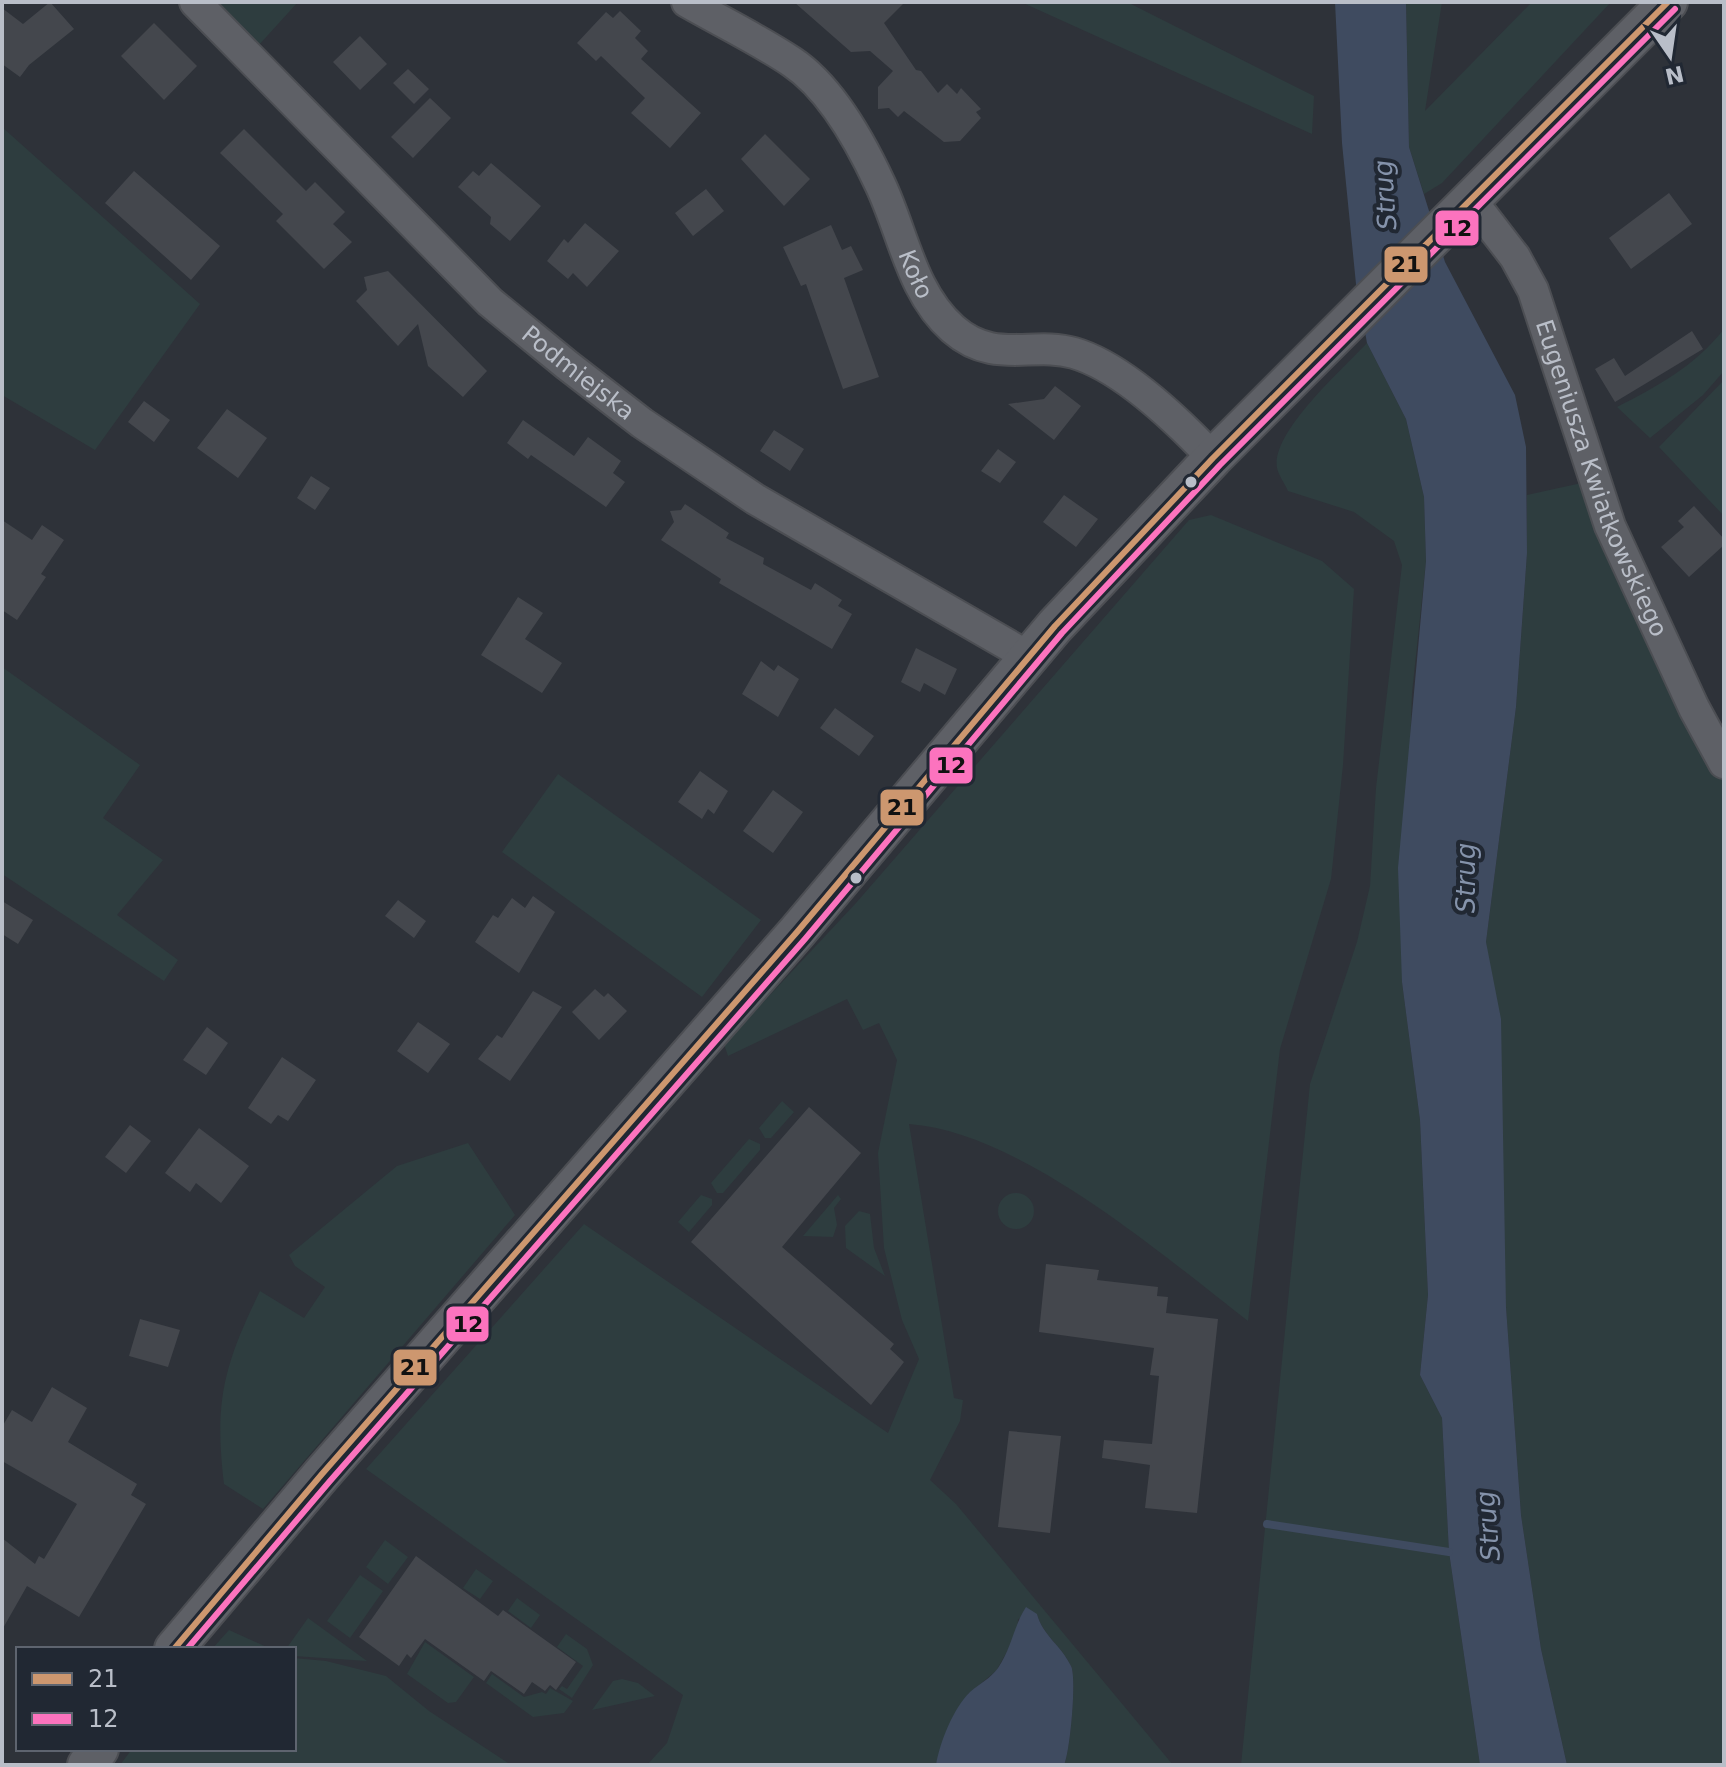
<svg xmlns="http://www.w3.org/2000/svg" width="1726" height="1767" font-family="'DejaVu Sans',sans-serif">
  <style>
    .green { fill: #2e3d3f }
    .water { fill: #3f4b60 }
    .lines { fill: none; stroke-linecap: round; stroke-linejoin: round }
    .stream { stroke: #3f4b60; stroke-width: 8 }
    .building { fill: #44474d }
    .minor-casing { stroke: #4c4e53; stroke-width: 34 }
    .tertiary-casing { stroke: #4c4e53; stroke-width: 42 }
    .minor { stroke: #5e6066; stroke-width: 30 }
    .tertiary { stroke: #5e6066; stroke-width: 38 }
    .bus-1-casing { stroke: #212833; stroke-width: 12 }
    .bus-2-casing { stroke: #212833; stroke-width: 12 }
    .bus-1 { stroke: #cd976f; stroke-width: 6 }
    .bus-2 { stroke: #fc73be; stroke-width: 6 }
    .bus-dot { fill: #b9bec8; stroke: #212833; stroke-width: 3 }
    .labels { text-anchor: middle; stroke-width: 8; stroke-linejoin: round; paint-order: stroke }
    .street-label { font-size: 24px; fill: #b9bec8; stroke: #212833 }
    .water-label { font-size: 26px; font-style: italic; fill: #8593ab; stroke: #212833 }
    .line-badge { stroke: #212833; stroke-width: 3 }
    .pale-badge-label { font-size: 22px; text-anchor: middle; font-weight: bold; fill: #111 }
  </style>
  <rect width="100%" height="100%" fill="#2e3239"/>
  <path class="green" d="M216 2H298L258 46Z
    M1021 2H1127L1314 96 1312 134Z
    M1406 2H1442L1425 111 1532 2H1611L1442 183 1424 194 1409 147Z
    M2 127 200 304 95 450 2 395Z
    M1724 329V371L1703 395 1650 438 1617 407C1658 386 1695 366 1724 329Z
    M1367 343 1406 419 1424 497 1426 561 1412 693 1402 982 1420 1120 1428 1295 1420 1375 1442 1418 1449 1552 1480 1765H1241L1310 1084 1357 942 1370 886 1376 788 1402 565 1394 541 1354 512 1288 491C1285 484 1279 476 1277 468 1271 432 1343 369 1367 343Z
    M1724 380V516L1659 447Z
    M1586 482 1724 744V1765H1567L1541 1649 1521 1515 1506 1307 1486 942 1516 707 1527 553V495Z
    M1211 515 1322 561 1354 589 1343 765 1331 879 1280 1049 1248 1321C1160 1253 1020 1132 909 1124L954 1398 963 1400 960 1421 930 1480 956 1504 1173 1765H1064C1070 1752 1077 1677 1071 1666 1061 1645 1043 1636 1037 1614L1018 1619 1017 1634 996 1671 968 1694 949 1728 936 1765H647L667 1743 683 1695 366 1469 584 1224 888 1433 919 1359 902 1320 884 1248 878 1153 897 1060 879 1023 863 1030 847 999 728 1056 724 1044 856 903 1189 520Z
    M2 667 140 765 103 818 163 860 117 915 178 960 164 981 2 874Z
    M558 774 761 920 702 997 502 852Z
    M782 1101 794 1112 771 1138H765L759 1128Z
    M749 1139 760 1144V1150L723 1193H717L711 1183Z
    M468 1143 515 1215 263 1509 224 1484C214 1401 224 1365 260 1291L304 1318 325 1287 295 1266 289 1255 397 1166Z
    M998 1211a18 18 0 1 1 36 0a18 18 0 1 1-36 0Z
    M701 1195 712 1199V1205L689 1232 678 1222Z
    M838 1195 841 1199 834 1208 837 1225 833 1237 803 1236Z
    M859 1211 870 1214 874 1248 885 1276 846 1248 845 1226Z
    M385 1540 408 1557 388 1584 366 1567Z
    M476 1569 493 1581 480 1599 463 1588Z
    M360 1575 383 1591 350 1638 327 1621Z
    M517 1598 540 1615 531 1628 508 1611Z
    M308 1618 367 1661 294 1656V1649H286Z
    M229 1630 271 1649H212Z
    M566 1634 587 1649 593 1665 572 1698 559 1689 562 1686 567 1689 583 1666 557 1647Z
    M425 1642 474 1677 456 1702 448 1703 407 1674Z
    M294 1658 326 1661 386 1676 429 1711 511 1765H120L132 1749H294Z
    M492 1674 524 1697 542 1692 546 1694 550 1688 573 1701 564 1713 533 1717 486 1683Z
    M622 1679 638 1683 655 1696 592 1710 613 1681Z"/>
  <path class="water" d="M1335 2H1406L1409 147 1445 262 1515 395 1526 447 1527 553 1516 707 1486 942 1501 1019 1506 1307 1521 1515 1541 1649 1567 1765H1480L1449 1552 1442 1418 1420 1375 1428 1295 1420 1120 1402 982 1398 868 1426 561 1424 497 1406 419 1367 343 1356 284 1342 143Z
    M1026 1607 1037 1614C1043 1636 1061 1645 1071 1666 1077 1677 1070 1753 1064 1765H936C940 1742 953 1709 970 1692 979 1684 991 1678 998 1668 1012 1647 1014 1625 1026 1607Z"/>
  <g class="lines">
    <path class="stream" d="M1267 1524 1449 1552"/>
  </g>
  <path class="building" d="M50 2 74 29 29 65 20 77 2 64V8L23 24Z
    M794 2H905L884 23 916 70 921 71 938 93 947 84 957 94 961 88 981 109 976 112 981 118 960 141 944 142 904 111 898 117 889 108 878 109V87L893 71 870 51 851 52Z
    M620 11 641 31 635 38 648 51 641 59 701 113 670 148 631 113 645 98 601 56 596 61 577 43 606 12 613 18Z
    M154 23 197 66 164 100 121 56Z
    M360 36 387 64 360 90 333 62Z
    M408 69 429 89 414 104 393 83Z
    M430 98 451 118 413 158 391 137Z
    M244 129 306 191 315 182 345 212 333 224 352 242 324 269 276 221 283 214 220 153Z
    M765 134 810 179 784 206 741 159Z
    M491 163 541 206 510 241 490 224 491 217 458 187 473 171 479 176Z
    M134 171 220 246 191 280 105 203Z
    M706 189 724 211 693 236 675 213Z
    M1669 193 1692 224 1631 269 1609 238Z
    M585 223 619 251 587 287 573 273 568 279 547 261 564 239 568 243Z
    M831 225 842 250 851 246 863 270 844 278 879 377 843 389 806 284 801 286 783 247Z
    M388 271 487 371 463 397 428 366 418 324 398 346 356 301 367 290 364 277Z
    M1692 331 1703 349 1615 402 1595 369 1614 358 1625 376Z
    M1055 386 1081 406 1054 440 1008 404 1044 399Z
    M144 401 170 420 154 442 128 422Z
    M227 409 267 438 238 478 197 448Z
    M523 420 574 456 588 437 621 461 613 473 625 482 606 507 531 455 528 459 507 443Z
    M774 430 804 449 790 471 760 451Z
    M998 449 1016 462 1000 483 981 471Z
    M311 476 330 488 315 510 297 498Z
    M1064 495 1098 519 1076 547 1043 522Z
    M685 504 729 533 726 538 764 558 763 564 811 590 815 583 842 600 838 606 852 614 832 649 719 583 721 579 661 540 674 522 670 511 681 510Z
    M1694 506 1724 539V545L1689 577 1661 547 1684 527 1678 521Z
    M2 520 32 540 42 525 64 540 41 574 46 577 17 620 2 610Z
    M518 597 543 613 525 639 562 663 542 693 481 655Z
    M916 648 957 669 945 695 924 683 920 692 901 682Z
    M761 661 774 671 778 665 799 679 778 717 742 694Z
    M835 708 874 736 859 756 820 728Z
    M700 771 728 791 714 814 708 809 702 819 678 802Z
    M773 790 803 812 773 853 743 831Z
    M533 896 555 912 519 973 475 942 493 915 498 918 512 898 525 908Z
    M398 900 426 921 414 938 385 916Z
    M2 901 33 920 18 944 2 934Z
    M595 989 604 997 608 993 627 1011 599 1040 572 1012Z
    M533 991 562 1007 510 1081 478 1059 497 1035 502 1038Z
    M418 1022 450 1044 428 1073 397 1051Z
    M207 1027 228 1043 206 1075 183 1060Z
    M282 1057 316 1080 288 1121 278 1115 271 1124 248 1108Z
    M809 1107 861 1153 782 1247 894 1344 890 1349 904 1362 871 1405 691 1242Z
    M130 1125 151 1141 126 1173 105 1157Z
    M199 1128 249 1166 221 1203 196 1183 190 1192 165 1173Z
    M1046 1264 1099 1270 1097 1280 1158 1287 1157 1296 1168 1297 1166 1313 1218 1319 1197 1513 1145 1508 1150 1465 1102 1458 1104 1440 1152 1444 1159 1376 1150 1375 1154 1348 1039 1332Z
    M140 1319 180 1330 168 1367 129 1356Z
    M52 1387 87 1408 68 1442 137 1484 131 1495 146 1504 79 1617 27 1586 2 1630V1538L35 1564 39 1556 44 1559 77 1504 2 1461V1427L12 1410 32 1422Z
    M1009 1431 1061 1436 1050 1533 998 1527Z
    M416 1556 498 1616 503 1610 576 1662 556 1690 550 1685 545 1691 532 1682 524 1694 491 1671 484 1681 425 1639 411 1658 407 1654 399 1666 359 1637Z"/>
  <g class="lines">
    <defs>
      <g id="minor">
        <path id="s1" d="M195 2 490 302 567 365 642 423 755 499 1029 657"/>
        <path id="s2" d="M687 2C722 22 759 40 792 62 831 88 861 143 880 184 903 232 911 292 953 329 994 365 1032 341 1074 353 1122 367 1179 422 1213 458"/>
        <path id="s3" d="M1471 200 1515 257 1533 290 1610 526 1694 708 1724 763"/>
      </g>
      <path id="tertiary" d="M174 1649 322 1474 797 932 1055 626 1213 458 1668 2
        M87 1765 99 1749"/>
    </defs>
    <use href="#minor" class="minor-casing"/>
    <use href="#tertiary" class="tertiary-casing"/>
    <use href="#minor" class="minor"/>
    <use href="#tertiary" class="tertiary"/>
    <defs>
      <path id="bus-1" d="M174 1649 322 1474 797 932 1055 626 1213 458 1668 2"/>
      <path id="bus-2" d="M187 1649 330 1481 805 939 1062 633 1220 465 1675 9"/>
    </defs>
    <use href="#bus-1" class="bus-1-casing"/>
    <use href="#bus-2" class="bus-2-casing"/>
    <use href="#bus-1" class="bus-1"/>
    <use href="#bus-2" class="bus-2"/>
  </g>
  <g class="bus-dot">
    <circle cx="1191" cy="482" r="7"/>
    <circle cx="856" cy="878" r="7"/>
  </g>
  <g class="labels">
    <g class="street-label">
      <text dy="8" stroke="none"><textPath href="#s2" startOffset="370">Koło</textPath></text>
      <text dy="8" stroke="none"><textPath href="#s1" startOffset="534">Podmiejska</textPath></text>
      <text dy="8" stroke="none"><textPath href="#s3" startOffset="310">Eugeniusza Kwiatkowskiego</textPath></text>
    </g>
    <g class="water-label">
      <text transform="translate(1385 195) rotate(-94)" y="9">Strug</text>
      <text transform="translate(1466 878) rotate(-90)" y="9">Strug</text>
      <text transform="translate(1488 1526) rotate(-95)" y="9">Strug</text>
    </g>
  </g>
  <g class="line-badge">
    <rect x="1434" y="209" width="46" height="38" rx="8" fill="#fc73be"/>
    <rect x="1383" y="245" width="46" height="39" rx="8" fill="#cd976f"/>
    <rect x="928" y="746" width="46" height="39" rx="8" fill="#fc73be"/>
    <rect x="879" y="788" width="46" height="39" rx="8" fill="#cd976f"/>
    <rect x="445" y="1305" width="45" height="38" rx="8" fill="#fc73be"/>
    <rect x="392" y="1348" width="46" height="39" rx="8" fill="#cd976f"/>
  </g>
  <g class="pale-badge-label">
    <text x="1457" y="236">12</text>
    <text x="1406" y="272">21</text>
    <text x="951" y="773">12</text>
    <text x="902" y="815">21</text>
    <text x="468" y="1332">12</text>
    <text x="415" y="1375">21</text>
  </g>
  <rect width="1726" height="1767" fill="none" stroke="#b9bec8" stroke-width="8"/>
  <rect x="16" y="1647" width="280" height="104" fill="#212833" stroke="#5e646f" stroke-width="2"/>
  <rect x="32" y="1673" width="40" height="12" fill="#cd976f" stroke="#5e646f" stroke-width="2"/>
  <text x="88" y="1687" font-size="24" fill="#b9bec8">21</text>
  <rect x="32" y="1713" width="40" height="12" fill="#fc73be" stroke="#5e646f" stroke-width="2"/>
  <text x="88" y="1727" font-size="24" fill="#b9bec8">12</text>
  <g transform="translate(1670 56) rotate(167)" stroke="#212833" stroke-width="6" paint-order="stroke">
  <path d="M0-6L14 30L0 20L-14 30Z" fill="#b9bec8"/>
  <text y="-12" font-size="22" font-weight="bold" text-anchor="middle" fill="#b9bec8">N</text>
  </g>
</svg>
